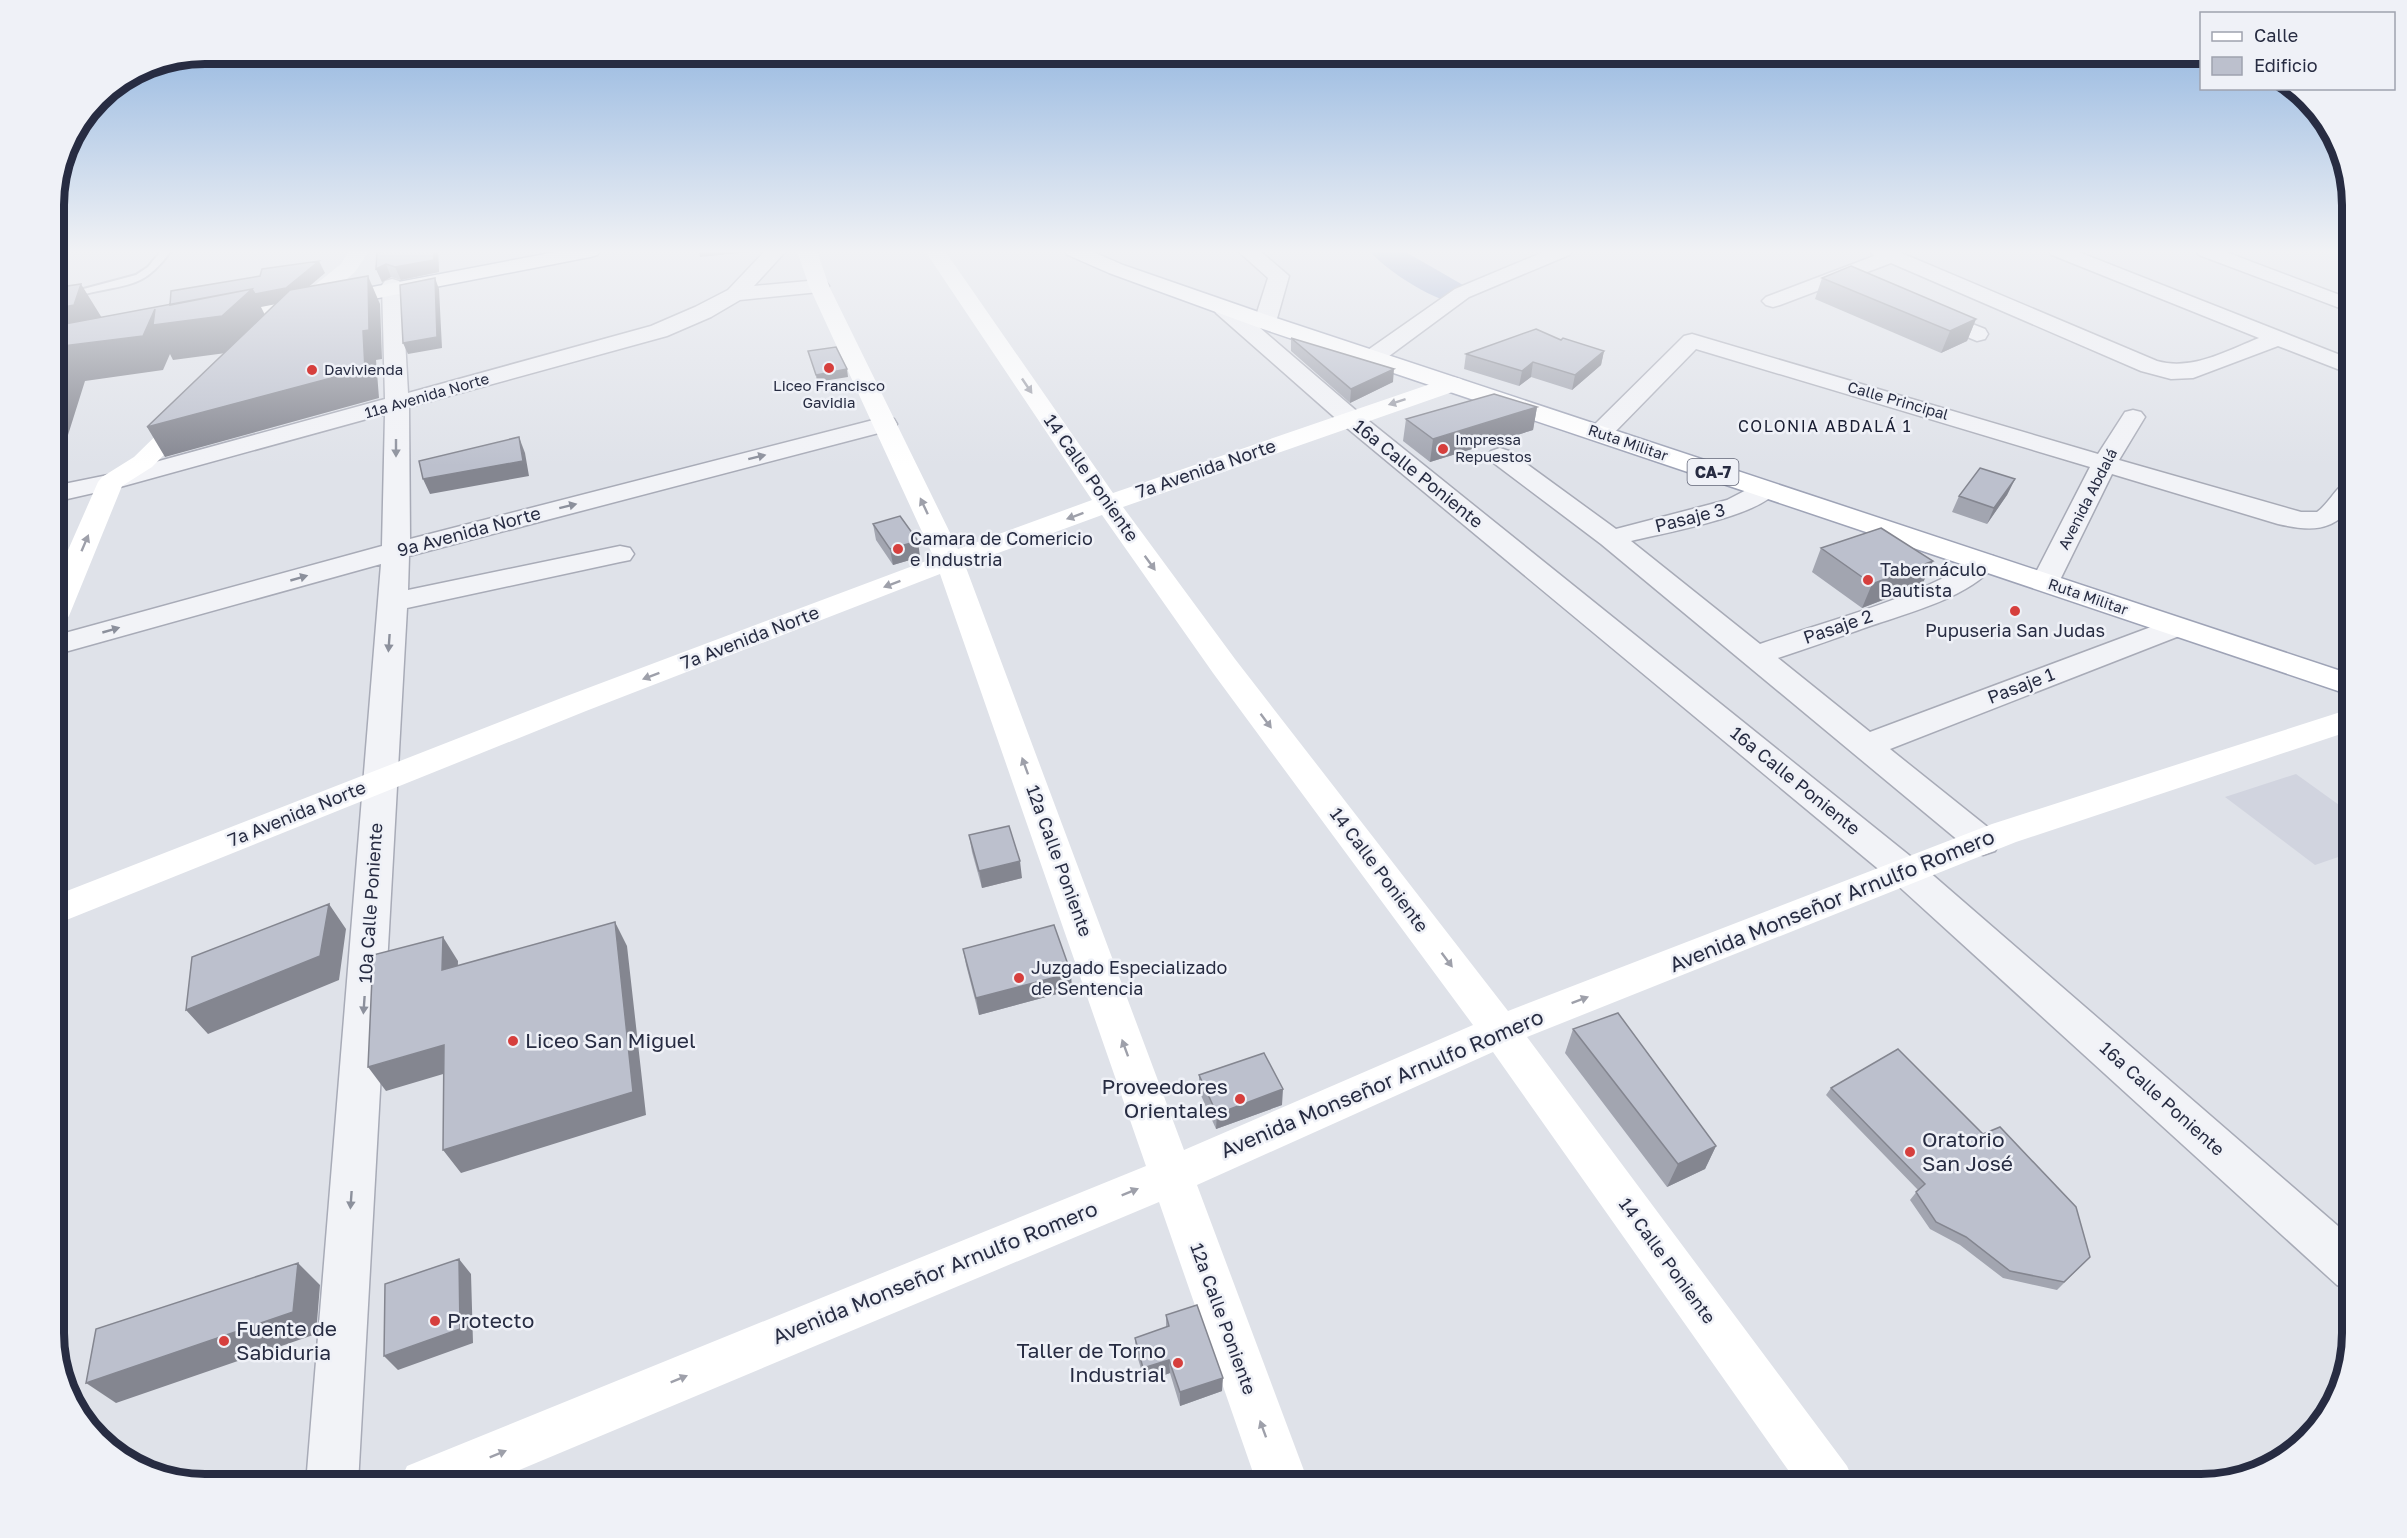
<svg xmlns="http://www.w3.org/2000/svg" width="2407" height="1538" font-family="'Golos Text',sans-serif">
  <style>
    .built { fill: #d1d4df }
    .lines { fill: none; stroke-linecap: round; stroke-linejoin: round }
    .river { fill: #98a8cc; fill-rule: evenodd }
    .lane-casing { stroke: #a8abb7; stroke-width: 4 }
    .street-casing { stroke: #a8abb7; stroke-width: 3 }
    .primary-casing { stroke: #9ea3b6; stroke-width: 3 }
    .highway-casing { stroke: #868ca1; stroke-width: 3 }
    .path { stroke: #bdbfc8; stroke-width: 2; stroke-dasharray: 3 3; stroke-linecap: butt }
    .lane { fill: #f2f3f7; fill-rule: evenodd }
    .street { fill: #f2f3f7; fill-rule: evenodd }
    .secondary { fill: #fff; fill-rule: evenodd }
    .primary { fill: #fff; fill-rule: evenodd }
    .highway { fill: #fff; fill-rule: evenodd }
    .wall { fill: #a2a5b0 }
    .shaded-wall { fill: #848690 }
    .building { fill: #bcc0cd; stroke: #848690; stroke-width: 1.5 }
    .oneway { fill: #9ea0aa }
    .oneway2 { fill: #8c909c }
    .poi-dot { fill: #d63f3d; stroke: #eff1f7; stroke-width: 2 }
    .labels { text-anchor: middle; stroke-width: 5; stroke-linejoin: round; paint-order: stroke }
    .far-poi-label { font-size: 15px; fill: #272c42; stroke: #eff1f7; text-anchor: start }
    .far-street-label { font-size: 15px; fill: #272c42; stroke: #eff1f7 }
    .far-neighbourhood-label { font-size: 16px; letter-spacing: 1.5px; fill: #191e32; stroke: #eff1f7 }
    .shield { fill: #eff1f7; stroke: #636778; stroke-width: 1.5 }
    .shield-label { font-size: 16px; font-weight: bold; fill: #272c42 }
    .street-label { font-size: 18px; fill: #272c42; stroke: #eff1f7 }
    .poi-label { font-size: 18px; fill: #272c42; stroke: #eff1f7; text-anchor: start }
    .near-street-label { font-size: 21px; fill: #272c42; stroke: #eff1f7 }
    .near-poi-label { font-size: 21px; fill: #272c42; stroke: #eff1f7; text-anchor: start }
    .rim { fill: none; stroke: #272c42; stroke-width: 8 }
  </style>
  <rect width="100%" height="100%" fill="#dfe2e9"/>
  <path class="built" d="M2296 774 2353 815V852L2315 865 2225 797Z"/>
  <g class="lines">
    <path class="river" d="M1370 251H1404L1463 285 1468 292 1463 299C1459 300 1454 302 1449 301 1431 299 1380 266 1370 251Z"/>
    <defs>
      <path id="lane" d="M161 251H171C142 290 128 283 85 294 74 297 65 303 54 306V299L61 295 136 275 148 267Z"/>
      <path id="street" d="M765 251H786L754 286 819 280 826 282 829 286 826 290 819 292 740 300 711 317 667 336 409 407 410 539 885 417 894 419 897 424 894 429 409 556 408 590 620 546 630 548 634 554 630 560 620 562 407 608 358 1484H306L381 564 54 655V636L382 546 385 414 120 487 54 502V486L108 475 385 399 382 285 385 281 392 279 399 281 402 285 408 393 651 326 695 307 728 290Z
        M1238 251H1260L1289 276 1276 322 1273 327H1259L1359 413 1920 864 2353 1239V1291L2337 1285 1894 882 1341 423 1216 313 1213 308 1216 303C1233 299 1244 314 1256 325L1254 322 1268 278Z
        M1546 251H1572L1569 255 1469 297 1381 362 1373 364 1365 362 1362 357 1365 352 1455 289Z
        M1869 251 1899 252 2157 361C2192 371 2226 351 2259 338L2052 255 2049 251H2076L2353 360V375L2278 346 2193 378 2171 379 2141 371 1891 263 1780 305 1773 307 1766 305 1762 301 1766 297 1874 256Z
        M2196 251H2223L2353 300V313L2199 255Z
        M1929 307 1985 329 1988 334 1985 339 1977 341 1921 318 1918 313 1921 308Z
        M1692 334 2098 454 2125 412 2133 410 2141 412 2145 417 2119 460 2301 512H2317C2331 502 2337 483 2353 479V505C2332 533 2309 531 2278 524L2112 474 2059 582 2055 588 2045 590 2035 588 2031 582 2090 467 1696 349 1609 438 1600 440 1591 438 1588 433 1591 428 1684 336Z
        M1500 448 1509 451 1616 529 1727 500 1756 485 1765 482 1774 485 1778 490C1760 516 1664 533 1631 541L1760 644C1818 624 1881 608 1937 581 1957 572 1969 550 1993 556L1997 562C1974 596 1908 613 1870 626 1839 637 1809 648 1778 658L1870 732 2167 621 2177 618 2187 621 2192 627 2187 633 1890 749 1995 833 2000 842 1995 851 1983 855 1971 851 1601 544 1491 461 1487 456 1491 451Z"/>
      <path id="primary" d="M1065 251H1091L1123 265 1273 317 2353 675V696L1257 327 1109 273 1068 255Z"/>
      <path id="highway" d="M561 251H600L597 255 590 257 332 307 323 304 220 323 212 322 209 317 212 312 220 311 316 293 325 296Z"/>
    </defs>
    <use href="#lane" class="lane-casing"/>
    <use href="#street" class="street-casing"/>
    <use href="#primary" class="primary-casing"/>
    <use href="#highway" class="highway-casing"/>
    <path class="path" d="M611 253 622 251"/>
    <use href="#lane" class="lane"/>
    <use href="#street" class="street"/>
    <path class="secondary" d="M349 251H369L355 272 302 318 294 319 286 318 283 313 286 308 341 264Z
      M797 251H817L829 286 958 549 1092 500 925 251H945L1113 493 1445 379 1453 377 1461 379 1465 384 1461 389 1123 507 1235 659 1508 1011 1992 824 2353 708V730L2016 842 1527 1037 1847 1466 1855 1484H1798L1493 1052 1197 1185 1309 1484H1257L1159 1202 486 1484H399L407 1466 1146 1166 940 574 586 711 54 925V896L564 697 934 558 809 286ZM1102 515 1213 673 1473 1025 1184 1150 965 565Z
      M191 407 199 409 203 414 199 419 152 467 122 486 69 616 64 622 54 625V582L98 482 102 477 134 457 183 409Z"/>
    <use href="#primary" class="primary"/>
    <use href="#highway" class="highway"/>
  </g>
  <path class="wall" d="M384 251H438L439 272 401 280 391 277 382 282 376 269Z
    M1822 278 1976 319 1967 341 1941 353 1815 299Z
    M1291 338 1393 382 1350 403 1291 351Z
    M1561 340 1604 351 1601 365 1572 390 1531 377 1519 386 1464 369 1466 354Z
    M1537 407 1533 430 1430 462 1403 441 1406 419Z
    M2015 479 2007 495 1987 524 1952 512 1959 496Z
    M873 524 920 557 893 565 876 540Z
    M1821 548 1922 585 1862 608 1812 572Z
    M2353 733V757L2338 748 2349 734Z
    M969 835 1022 878 982 888 972 852Z
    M963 949 1072 990 979 1015 966 965Z
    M1573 1029 1716 1146 1705 1169 1667 1187 1565 1053Z
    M1199 1075 1282 1105 1216 1129 1199 1091Z
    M1831 1088 2090 1257 2057 1290 2003 1278 1960 1245 1930 1229 1910 1200 1918 1190 1826 1095Z
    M1166 1315 1222 1391 1180 1406 1170 1373 1145 1382 1136 1352 1135 1338 1166 1327Z"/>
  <path class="shaded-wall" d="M433 251H438L439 272 401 280 395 267Z
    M699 251H761L700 257Z
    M319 261 325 273 292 301 261 307 269 323 241 351 173 360 170 354 163 370 85 381 68 435 54 437V371L63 346 155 309 252 289Z
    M386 264 391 277 382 282 376 269Z
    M368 276 380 304 382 359 376 360 379 398 165 457 147 427 363 331Z
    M435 278 439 289 442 348 408 354 403 343Z
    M81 284 102 318 54 347V309Z
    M1976 319 1967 341 1941 353 1950 331Z
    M1604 351 1601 365 1572 390 1575 375Z
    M1533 362 1531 377 1519 386 1522 371Z
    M847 369 848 377 817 382 816 375Z
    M1394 369 1393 382 1350 403 1351 389Z
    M1537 407 1533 430 1430 462 1433 439Z
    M519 437 525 453 529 476 430 494 423 479Z
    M2015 479 2007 495 1987 524 1994 508Z
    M918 541 920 557 893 565 890 549Z
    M1933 561 1922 585 1862 608 1872 584Z
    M1020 861 1022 878 982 888 979 871Z
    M329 904 346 929 339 980 208 1034 186 1010Z
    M615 922 627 946 646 1115 461 1173 443 1150Z
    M443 937 458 961 457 994 442 970Z
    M1071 973 1072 990 979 1015 976 998Z
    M444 1045 460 1069 386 1091 368 1067Z
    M1283 1089 1282 1105 1216 1129 1217 1114Z
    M1716 1146 1705 1169 1667 1187 1678 1164Z
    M459 1259 471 1274 473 1343 398 1370 384 1356Z
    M298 1263 320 1285 316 1334 116 1403 86 1383Z
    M1169 1360 1170 1373 1145 1382 1143 1368Z
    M1223 1378 1222 1391 1180 1406V1392Z"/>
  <path class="building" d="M384 251H433L434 260 395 267 386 264 376 269 377 252Z
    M319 261 286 288 255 294 252 289 170 305 171 291 260 276 262 269Z
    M1851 266 1976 319 1950 331 1822 278Z
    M368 276 369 330 363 331 365 369 147 427 290 290Z
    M435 278 437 337 403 343 400 285Z
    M81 284 74 305 54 309V288Z
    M252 289 222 316 153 325 155 309 143 336 63 346 54 371V326Z
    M1536 329 1561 340 1563 338 1604 351 1575 375 1533 362 1522 371 1466 354Z
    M1291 338 1394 369 1351 389Z
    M836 347 847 369 816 375 808 351Z
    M1494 394 1537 407 1433 439 1406 419Z
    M519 437 523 461 423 479 419 461Z
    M1980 468 2015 479 1994 508 1959 496Z
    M900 516 918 541 890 549 873 524Z
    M1881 528 1933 561 1872 584 1821 548Z
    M1009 826 1020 861 979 871 969 835Z
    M329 904 320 956 186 1010 192 957Z
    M615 922 633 1092 443 1150 444 1045 368 1067 373 955 443 937 442 970Z
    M1054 925 1071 973 976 998 963 949Z
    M1618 1013 1716 1146 1678 1164 1573 1029Z
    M1898 1049 1983 1134 2000 1127 2076 1207 2090 1257 2064 1282 2010 1271 1966 1237 1936 1222 1916 1192 1925 1184 1831 1088Z
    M1264 1053 1283 1089 1217 1114 1199 1075Z
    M459 1259 460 1329 384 1356 385 1284Z
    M298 1263 293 1312 86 1383 96 1329Z
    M1197 1305 1223 1378 1180 1392 1169 1360 1143 1368 1135 1338 1169 1326 1166 1315Z"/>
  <defs><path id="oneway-solid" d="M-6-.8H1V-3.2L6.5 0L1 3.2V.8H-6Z" transform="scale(1.5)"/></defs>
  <g class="oneway">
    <use href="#oneway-solid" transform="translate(1027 386) rotate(56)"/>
    <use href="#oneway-solid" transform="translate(1397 402) rotate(162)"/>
    <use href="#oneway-solid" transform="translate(924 506) rotate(-115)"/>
    <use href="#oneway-solid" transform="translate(1075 516) rotate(160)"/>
    <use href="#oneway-solid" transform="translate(85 543) rotate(-67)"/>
    <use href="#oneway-solid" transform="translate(1150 563) rotate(54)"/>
    <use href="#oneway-solid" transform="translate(892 584) rotate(159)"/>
    <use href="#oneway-solid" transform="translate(651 676) rotate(159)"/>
    <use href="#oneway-solid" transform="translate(1266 721) rotate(53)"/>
    <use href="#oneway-solid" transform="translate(1025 766) rotate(-110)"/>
    <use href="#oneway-solid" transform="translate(1447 960) rotate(53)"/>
    <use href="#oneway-solid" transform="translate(1580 1000) rotate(-21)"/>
    <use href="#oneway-solid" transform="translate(1125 1048) rotate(-110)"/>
    <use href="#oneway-solid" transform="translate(1130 1192) rotate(-22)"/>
    <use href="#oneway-solid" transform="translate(679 1379) rotate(-22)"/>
    <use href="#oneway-solid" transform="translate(1263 1429) rotate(-110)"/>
    <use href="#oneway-solid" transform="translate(498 1454) rotate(-22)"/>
  </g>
  <g class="oneway2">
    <use href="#oneway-solid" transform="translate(396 448) rotate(90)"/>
    <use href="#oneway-solid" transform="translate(757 457) rotate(-14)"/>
    <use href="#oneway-solid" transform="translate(568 506) rotate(-14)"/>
    <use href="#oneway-solid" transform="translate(299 578) rotate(-16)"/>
    <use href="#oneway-solid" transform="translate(111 630) rotate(-16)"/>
    <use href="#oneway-solid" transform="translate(389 643) rotate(94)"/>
    <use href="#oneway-solid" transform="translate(364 1005) rotate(94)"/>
    <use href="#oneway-solid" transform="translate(351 1200) rotate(94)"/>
  </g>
  <linearGradient id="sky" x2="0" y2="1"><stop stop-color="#88afdd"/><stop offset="0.54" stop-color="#f1f2f5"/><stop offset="1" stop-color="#f1f2f5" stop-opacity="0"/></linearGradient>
  <rect width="2407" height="466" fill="url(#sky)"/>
  <g class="poi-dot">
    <circle cx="829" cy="368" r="6"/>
    <circle cx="312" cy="370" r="6"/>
    <circle cx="1443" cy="449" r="6"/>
    <circle cx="898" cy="549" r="6"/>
    <circle cx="1868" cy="580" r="6"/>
    <circle cx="2015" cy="611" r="6"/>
    <circle cx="1019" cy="978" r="6"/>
    <circle cx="513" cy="1041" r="6"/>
    <circle cx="1240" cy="1099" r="6"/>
    <circle cx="1910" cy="1152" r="6"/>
    <circle cx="435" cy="1321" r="6"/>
    <circle cx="224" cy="1341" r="6"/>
    <circle cx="1178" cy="1363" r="6"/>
  </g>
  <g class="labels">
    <g class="far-poi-label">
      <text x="324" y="375">Davivienda</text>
      <text x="829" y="391" text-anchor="middle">Liceo Francisco<tspan x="829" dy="17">Gavidia</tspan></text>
      <text x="1455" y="445">Impressa<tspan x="1455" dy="17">Repuestos</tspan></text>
    </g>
    <g class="far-street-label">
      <text transform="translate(427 396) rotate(-16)" y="5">11a Avenida Norte</text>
      <text transform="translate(1898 401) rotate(16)" y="5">Calle Principal</text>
      <text transform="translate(1628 443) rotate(19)" y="5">Ruta Militar</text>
      <text transform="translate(2088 499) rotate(-63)" y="5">Avenida Abdalá</text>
      <text transform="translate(2088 597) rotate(19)" y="5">Ruta Militar</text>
    </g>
    <g class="far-neighbourhood-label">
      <text x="1825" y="432">COLONIA ABDALÁ 1</text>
    </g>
    <rect class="shield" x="1687.5" y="459" width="51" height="26" rx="4.5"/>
    <g class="shield-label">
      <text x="1713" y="478">CA-7</text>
    </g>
    <g class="street-label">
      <text transform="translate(1206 469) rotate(-19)" y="6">7a Avenida Norte</text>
      <text transform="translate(1418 474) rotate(39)" y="6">16a Calle Poniente</text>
      <text transform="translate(1091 478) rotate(55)" y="6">14 Calle Poniente</text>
      <text transform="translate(1690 518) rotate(-14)" y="6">Pasaje 3</text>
      <text transform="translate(469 532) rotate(-15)" y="6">9a Avenida Norte</text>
      <text transform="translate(1838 627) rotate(-19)" y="6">Pasaje 2</text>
      <text transform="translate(750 638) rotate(-21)" y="6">7a Avenida Norte</text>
      <text transform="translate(2021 686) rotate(-21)" y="6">Pasaje 1</text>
      <text transform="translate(1795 781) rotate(39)" y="6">16a Calle Poniente</text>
      <text transform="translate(297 814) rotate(-22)" y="6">7a Avenida Norte</text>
      <text transform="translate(1059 861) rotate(70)" y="6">12a Calle Poniente</text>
      <text transform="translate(1379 870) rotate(53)" y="6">14 Calle Poniente</text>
      <text transform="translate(371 903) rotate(-86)" y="6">10a Calle Poniente</text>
      <text transform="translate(2162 1099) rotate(42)" y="6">16a Calle Poniente</text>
      <text transform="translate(1667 1261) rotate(54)" y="6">14 Calle Poniente</text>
      <text transform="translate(1223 1319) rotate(70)" y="6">12a Calle Poniente</text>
    </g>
    <g class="poi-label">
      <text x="910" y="545">Camara de Comericio<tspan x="910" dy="21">e Industria</tspan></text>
      <text x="1880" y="576">Tabernáculo<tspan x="1880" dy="21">Bautista</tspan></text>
      <text x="2015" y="637" text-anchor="middle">Pupuseria San Judas</text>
      <text x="1031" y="974">Juzgado Especializado<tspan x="1031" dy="21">de Sentencia</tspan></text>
    </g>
    <g class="near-street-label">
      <text transform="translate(1832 901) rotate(-22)" y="7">Avenida Monseñor Arnulfo Romero</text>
      <text transform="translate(1382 1084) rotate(-23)" y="7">Avenida Monseñor Arnulfo Romero</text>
      <text transform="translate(935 1273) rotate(-22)" y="7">Avenida Monseñor Arnulfo Romero</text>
    </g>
    <g class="near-poi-label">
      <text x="525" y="1048">Liceo San Miguel</text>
      <text x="1228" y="1094" text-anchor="end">Proveedores<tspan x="1228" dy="24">Orientales</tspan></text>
      <text x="1922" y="1147">Oratorio<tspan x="1922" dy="24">San José</tspan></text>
      <text x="447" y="1328">Protecto</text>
      <text x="236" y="1336">Fuente de<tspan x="236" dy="24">Sabiduria</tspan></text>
      <text x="1166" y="1358" text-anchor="end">Taller de Torno<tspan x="1166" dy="24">Industrial</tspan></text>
    </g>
  </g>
  <path d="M0 0H2407V1538H0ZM205 64H2201A141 141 0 0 1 2342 205V1333A141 141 0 0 1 2201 1474H205A141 141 0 0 1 64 1333V205A141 141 0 0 1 205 64Z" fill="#eff1f7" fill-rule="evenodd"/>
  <path class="rim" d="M205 64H2201A141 141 0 0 1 2342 205V1333A141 141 0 0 1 2201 1474H205A141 141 0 0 1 64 1333V205A141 141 0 0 1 205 64Z"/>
  <rect x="2200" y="12" width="195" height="78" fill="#eff1f7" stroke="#9fa2af" stroke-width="1.5"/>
  <rect x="2212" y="32" width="30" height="9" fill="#ffffff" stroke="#9fa2af" stroke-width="1.5"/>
  <text x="2254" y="42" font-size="18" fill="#272c42">Calle</text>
  <rect x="2212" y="57" width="30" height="18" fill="#bcc0cd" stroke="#9fa2af" stroke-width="1.5"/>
  <text x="2254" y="72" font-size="18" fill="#272c42">Edificio</text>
</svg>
